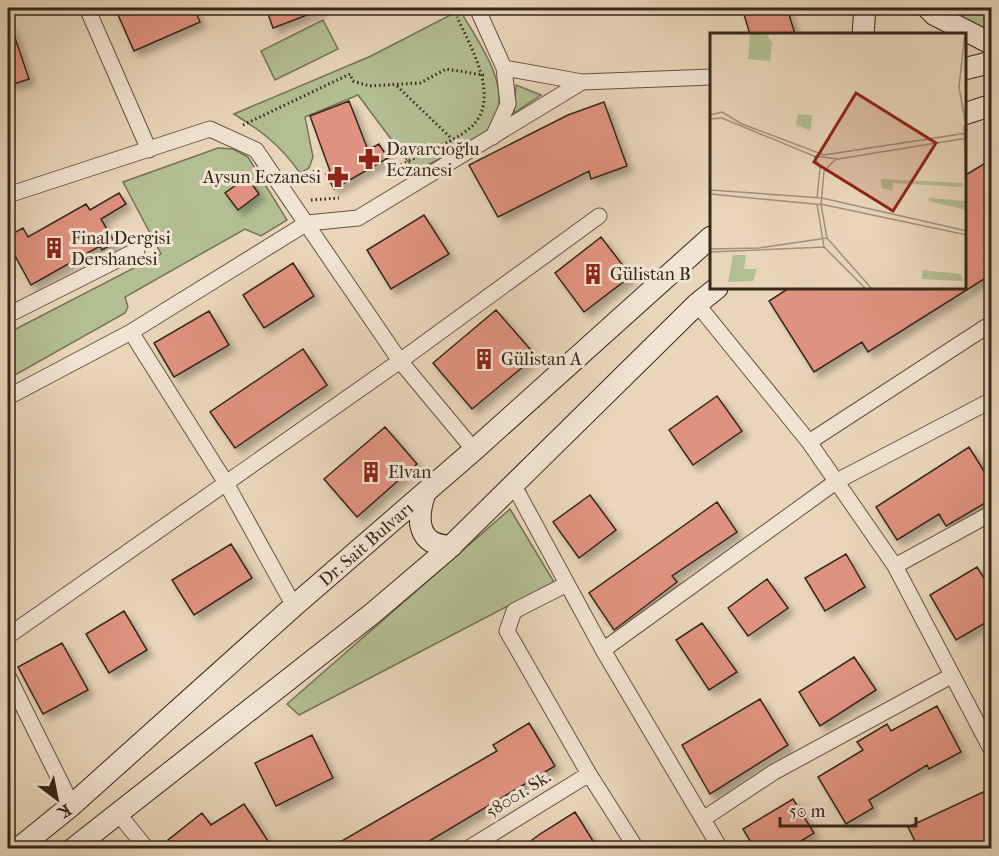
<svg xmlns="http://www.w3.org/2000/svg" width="999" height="856" font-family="'IM FELL French Canon',serif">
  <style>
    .green { fill: #b3be92; stroke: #747356; stroke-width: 1.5 }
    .building { fill: #e09280; stroke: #362819; stroke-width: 1.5; filter: url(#shadow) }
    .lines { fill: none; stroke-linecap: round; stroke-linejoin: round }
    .street-casing { stroke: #635441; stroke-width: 17 }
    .secondary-casing { stroke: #362819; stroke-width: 23 }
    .path { stroke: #362819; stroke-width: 3; stroke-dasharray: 1.5 3; stroke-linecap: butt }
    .street { stroke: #f1e4d2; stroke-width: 15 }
    .secondary { stroke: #f1e4d2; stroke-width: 21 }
    .labels { text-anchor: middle; stroke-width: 6; stroke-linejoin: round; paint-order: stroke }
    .poi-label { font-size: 18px; fill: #362819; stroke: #f1e4d2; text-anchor: start }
    .street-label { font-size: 18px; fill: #362819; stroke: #f1e4d2 }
    .inset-road { fill: none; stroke: #a1907a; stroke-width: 1.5 }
    .view { fill: #8f2418; fill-opacity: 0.15; stroke: #8f2418; stroke-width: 3 }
    .inset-edge { fill: none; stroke: #362819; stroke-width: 3 }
  </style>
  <defs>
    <filter id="shadow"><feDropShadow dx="5.5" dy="5.5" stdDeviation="3" flood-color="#0004"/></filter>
  </defs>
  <rect width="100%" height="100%" fill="#e9d6ba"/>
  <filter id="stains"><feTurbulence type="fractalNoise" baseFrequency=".00333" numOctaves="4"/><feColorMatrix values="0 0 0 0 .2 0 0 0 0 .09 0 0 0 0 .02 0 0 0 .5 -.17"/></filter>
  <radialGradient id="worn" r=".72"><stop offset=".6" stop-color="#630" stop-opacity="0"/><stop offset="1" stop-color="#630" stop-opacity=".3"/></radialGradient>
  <path class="green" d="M940 8H991V33Z
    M460 10C479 45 522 97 484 134 474 144 430 163 415 171L358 95 305 117 313 157 309 168 300 173C280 145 263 132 234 114L371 56Z
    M323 20 338 49 275 80 261 51Z
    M516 85 541 95 514 113Z
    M218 148 233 149 248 157 287 220 261 236 245 229 125 297 128 307 125 313 8 379V333L161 254 123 182Z
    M510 509 554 582 299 715 287 704Z"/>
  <path class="building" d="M115 8H194L200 22 134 51Z
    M266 8H323V9L273 28Z
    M742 8H787L795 34H750Z
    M8 23H10L29 79 8 86Z
    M349 101 368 150 379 144 388 158 334 189 326 174 330 171 310 116Z
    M604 102 627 166 591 179 589 171 498 217 469 165 568 115Z
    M992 159V274L868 352 862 342 814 372 769 301 789 288H964V176Z
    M247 177 259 194 238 210 225 193Z
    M119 193 126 204 101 219 115 243 102 250 100 246 31 285 8 243V236L23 228 28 237 86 204 90 210Z
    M424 215 449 254 391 289 367 250Z
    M601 237 631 276 584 312 555 273Z
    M293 263 314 296 264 328 243 295Z
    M496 310 536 356 472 409 433 363Z
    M209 311 229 345 174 377 154 343Z
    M303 349 327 385 235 448 210 412Z
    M717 396 742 431 693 465 669 430Z
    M385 427 417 464 357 517 324 479Z
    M969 447 992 484V499L946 526 939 514 897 540 876 507Z
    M590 495 616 530 579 558 553 522Z
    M717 502 737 532 672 576 677 582 614 630 589 593Z
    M231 544 252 578 194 615 172 580Z
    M846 554 865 587 825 611 805 578Z
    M977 567 992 591V619L956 640 930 595Z
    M767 579 788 608 748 636 728 608Z
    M124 611 147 650 109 673 86 634Z
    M702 623 737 672 709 690 676 640Z
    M62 643 88 690 43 714 18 667Z
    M854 657 876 690 820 726 799 692Z
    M760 699 788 745 710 794 682 745Z
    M937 706 961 752 929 769 927 765 869 800 873 808 846 824 818 777 863 750 857 742 887 724 891 731Z
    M529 723 555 766 416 849H328L497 751 493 745Z
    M312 735 333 778 276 806 255 763Z
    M992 788V849H919L908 827Z
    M793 799 814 833 788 849H755L743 829Z
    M244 804 270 844 262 849H175L168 840 202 813 211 825Z
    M575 812 598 849H520L540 834Z"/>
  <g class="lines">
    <defs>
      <path id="street" d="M87 8 149 150
        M477 8 504 68 508 104 493 137
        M504 68 582 82 711 77
        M8 195 210 129 256 150 400 361 474 450
        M697 304 809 442 895 566 992 751
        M8 315 137 250
        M131 332 226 483 294 606
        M8 397 131 332 307 223 358 218 582 82
        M809 442 992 323
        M513 484 603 650 720 848
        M895 566 992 513
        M567 584 514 611 507 631 589 774 636 848
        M8 636 400 361 599 216
        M603 650 837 481 992 400
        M8 676 72 805
        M117 812 146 848
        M703 819 774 772 951 676
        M469 848 589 774"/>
      <path id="secondary" d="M928 8 935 15 992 44
        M863 34 865 8
        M964 69 992 62
        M964 114 992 105
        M425 493C416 519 417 547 452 546
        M19 848 72 805 294 606 474 450 711 237
        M74 848 373 613 447 550 697 304 717 288"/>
    </defs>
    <use href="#street" class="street-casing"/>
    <use href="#secondary" class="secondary-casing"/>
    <path class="path" d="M397 86 451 138
      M243 125 350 74 353 81 369 86 420 83 446 69 484 75
      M401 165C421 154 452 143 470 128 503 100 470 46 457 17
      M298 181 314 171
      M311 200 339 198"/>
    <use href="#street" class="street"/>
    <use href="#secondary" class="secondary"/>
  </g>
  <defs>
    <symbol id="pharmacy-bare" viewBox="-9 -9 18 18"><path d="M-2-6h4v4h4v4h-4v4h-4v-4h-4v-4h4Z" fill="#8f2418" stroke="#f1e4d2" stroke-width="2.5" paint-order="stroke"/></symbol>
    <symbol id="building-bare" viewBox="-9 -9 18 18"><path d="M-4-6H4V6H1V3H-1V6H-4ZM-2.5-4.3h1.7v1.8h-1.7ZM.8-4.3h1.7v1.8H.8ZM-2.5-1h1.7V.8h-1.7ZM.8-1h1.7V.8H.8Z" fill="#8f2418" stroke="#f1e4d2" stroke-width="2.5" paint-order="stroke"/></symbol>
  </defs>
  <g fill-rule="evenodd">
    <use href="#pharmacy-bare" x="354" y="144" width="30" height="30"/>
    <use href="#pharmacy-bare" x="323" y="162" width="30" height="30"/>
    <use href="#building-bare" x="39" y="233" width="30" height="30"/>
    <use href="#building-bare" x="578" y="259" width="30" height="30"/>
    <use href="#building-bare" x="469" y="344" width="30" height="30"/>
    <use href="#building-bare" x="356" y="457" width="30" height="30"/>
  </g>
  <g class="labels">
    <g class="poi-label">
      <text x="386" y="155">Davarcıoğlu<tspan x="386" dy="21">Eczanesi</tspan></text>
      <text x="321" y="183" text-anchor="end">Aysun Eczanesi</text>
      <text x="71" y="244">Final Dergisi<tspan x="71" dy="21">Dershanesi</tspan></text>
      <text x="610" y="280">Gülistan B</text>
      <text x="501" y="365">Gülistan A</text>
      <text x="388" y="478">Elvan</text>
    </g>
    <g class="street-label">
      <text transform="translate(366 544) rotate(-41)" y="6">Dr. Sait Bulvarı</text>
      <text transform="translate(518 794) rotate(-32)" y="6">58001. Sk.</text>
    </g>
  </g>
  <g transform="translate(710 33)">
    <rect width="256" height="256" fill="#e9d6ba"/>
    <path d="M40 0H56L62 10 60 28 38 26ZM88 81 102 82 101 98 86 92ZM171 146 253 150V154L183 150 182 158 172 155ZM219 165 255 168 256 177 219 168ZM23 222H36L34 236H47L43 248 18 249ZM212 237 251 241 253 248 212 246Z" fill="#b3be92"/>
    <path class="inset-road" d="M255 0 249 54 257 98M0 82 12 79 32 91 114 122M0 86 12 85 104 123 110 135 107 165M254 92 257 197M114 122 257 100M104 123 128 126 257 105M126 126 114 138 111 172 117 205 162 256M0 157 112 165 257 198M0 161 115 172 257 202M107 171 114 214 156 256M0 216 49 215 117 205M0 219 115 214"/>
    <path class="view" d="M146 60 226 110 183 178 104 129Z"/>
    <rect width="256" height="256" class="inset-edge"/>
  </g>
  <rect width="999" height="856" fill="none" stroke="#e9d6ba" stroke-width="30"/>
  <rect x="9" y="9" width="981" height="838" fill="none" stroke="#362819" stroke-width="3"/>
  <rect x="15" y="15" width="969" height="826" fill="none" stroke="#362819" stroke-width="1.5"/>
  <g transform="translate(57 799) rotate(148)" stroke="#f1e4d2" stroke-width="4.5" paint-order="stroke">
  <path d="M0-4.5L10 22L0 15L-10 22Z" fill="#362819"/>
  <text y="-9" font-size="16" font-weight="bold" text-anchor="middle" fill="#362819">K</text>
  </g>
  <path d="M780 817v9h136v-9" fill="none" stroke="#362819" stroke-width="3"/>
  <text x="789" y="817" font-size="18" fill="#362819" stroke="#f1e4d2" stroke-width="4.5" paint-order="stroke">50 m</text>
  <rect width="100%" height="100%" filter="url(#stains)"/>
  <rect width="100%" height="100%" fill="url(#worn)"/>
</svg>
